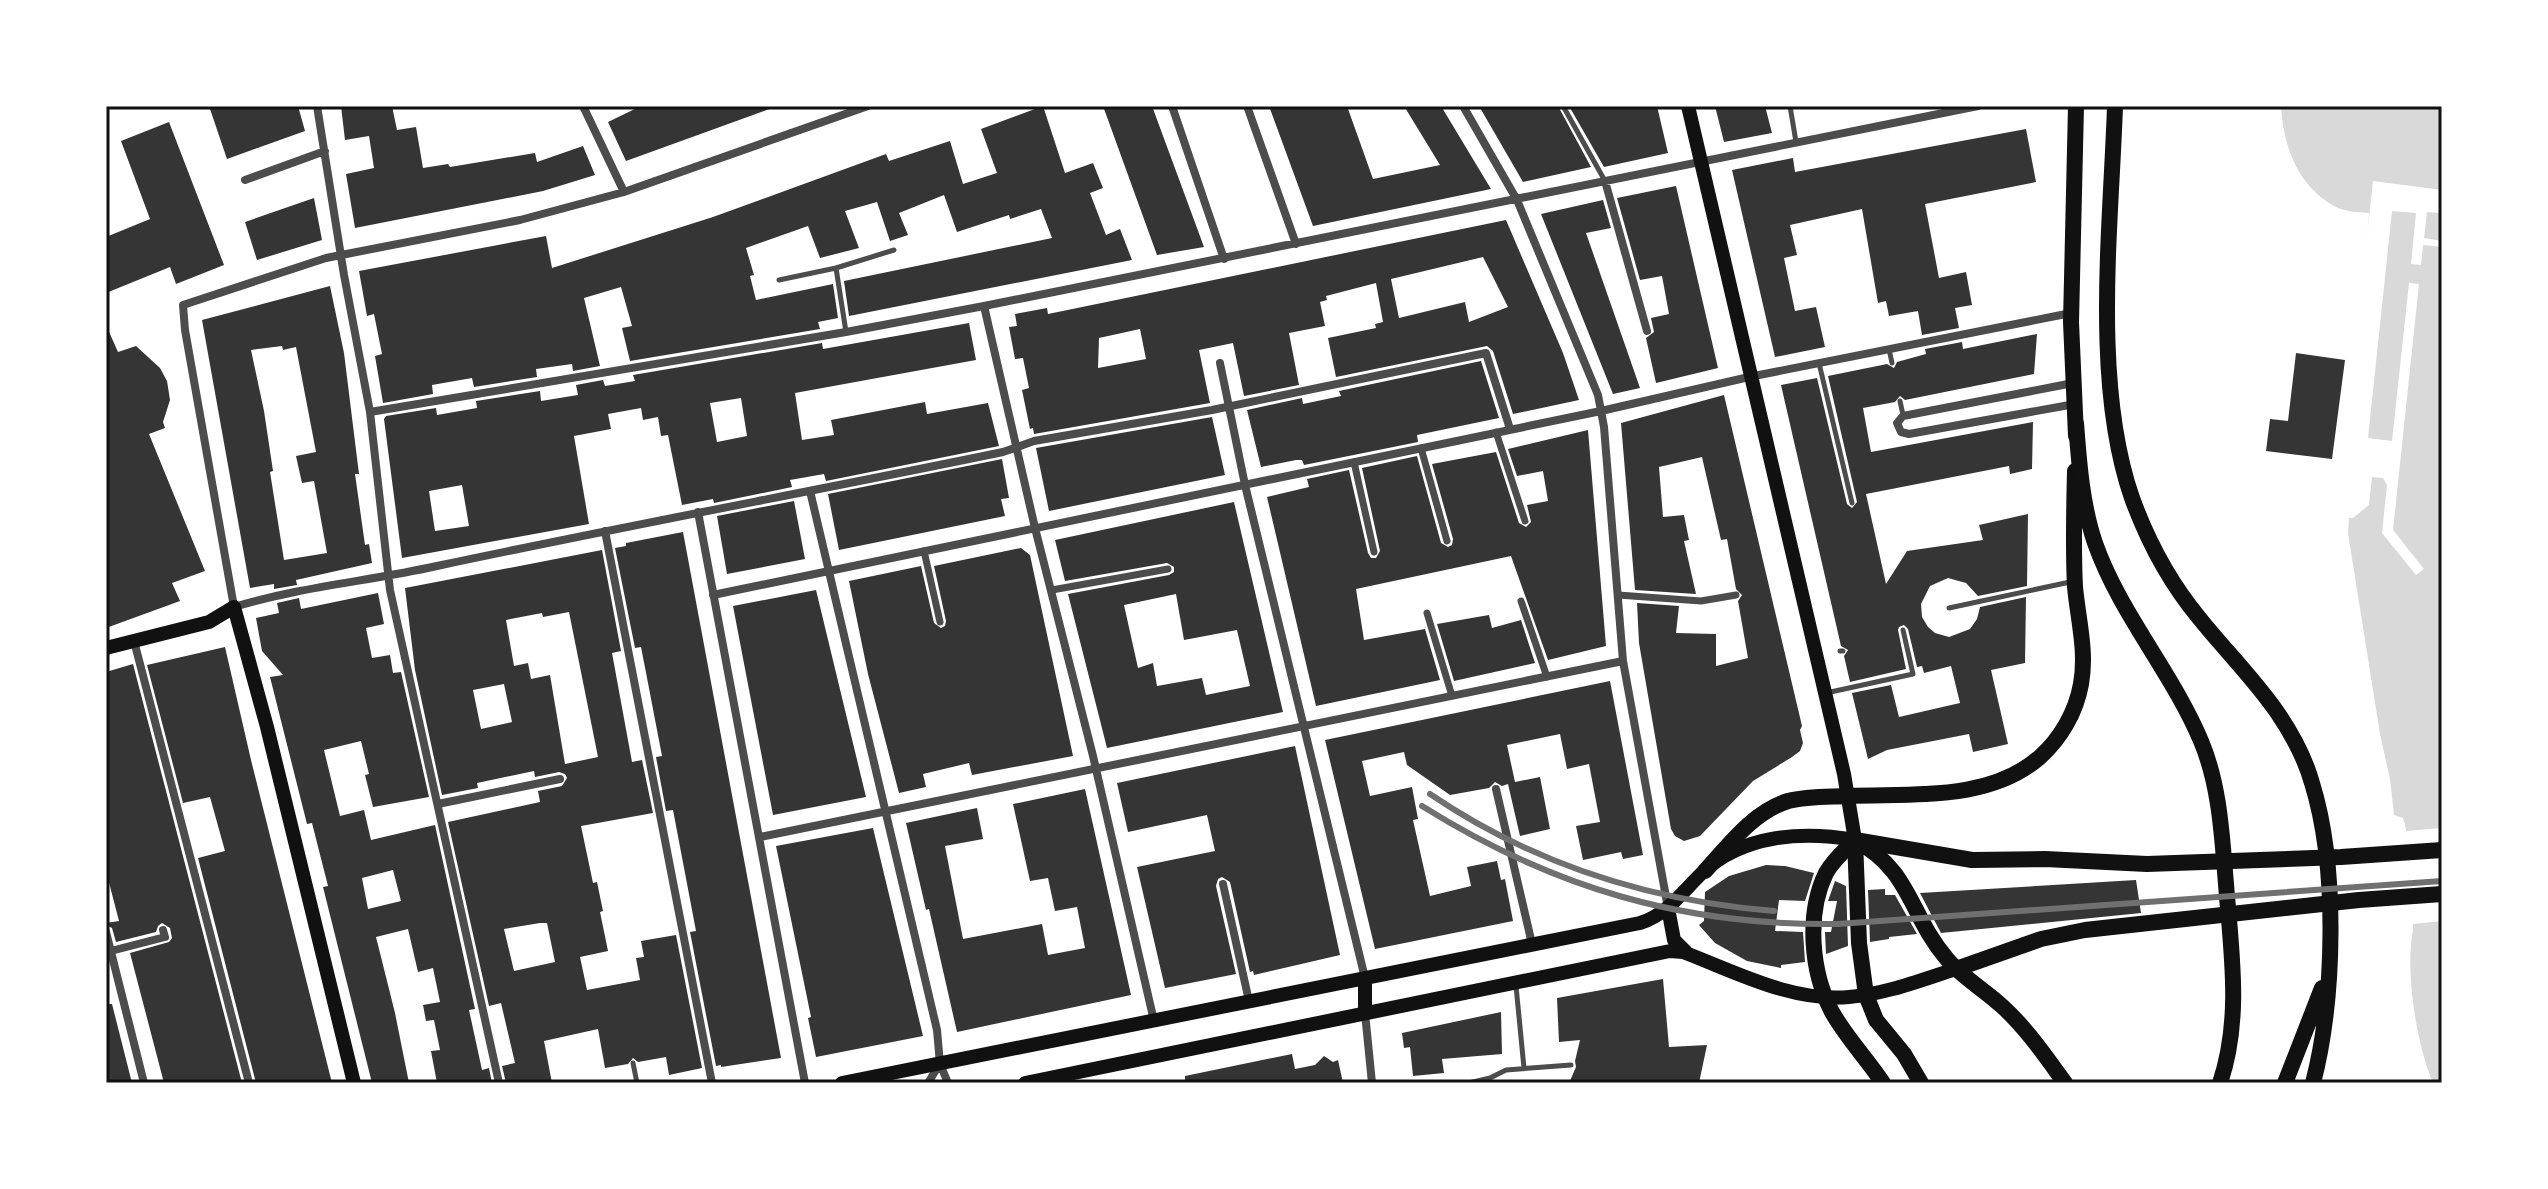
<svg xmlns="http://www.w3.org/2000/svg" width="2548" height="1189" font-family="'Noto Sans',sans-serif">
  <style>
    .water { fill: #d9d9d9 }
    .pier { fill: #fff }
    .building { fill: #353535; fill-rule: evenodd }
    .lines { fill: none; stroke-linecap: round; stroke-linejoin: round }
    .service { stroke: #4c4c4c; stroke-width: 5 }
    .pedestrian { stroke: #4c4c4c; stroke-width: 7 }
    .minor { stroke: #4c4c4c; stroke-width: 8 }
    .secondary { stroke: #111; stroke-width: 14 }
    .primary { stroke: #111; stroke-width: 14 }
    .trunk { stroke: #111; stroke-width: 16 }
    .motorway { stroke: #111; stroke-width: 16 }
    .rail { stroke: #707070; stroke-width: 6 }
    .neatline { fill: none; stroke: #111; stroke-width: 3 }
  </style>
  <rect width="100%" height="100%" fill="#fff"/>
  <path class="water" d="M2281 106H2442V1083H2433C2416 1043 2405 971 2413 929L2405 823 2394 815 2390 779 2380 734 2348 533 2369 213C2359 212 2347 212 2338 208 2299 189 2283 147 2281 106Z"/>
  <path class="pier" d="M2373 181 2442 190V213L2427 212 2424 238 2442 241V247L2423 245 2421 265 2411 264 2416 213 2392 211 2368 438 2392 441 2409 283 2419 284 2393 530 2424 569 2416 575 2382 533 2387 485 2383 478 2372 477 2369 505 2353 518H2348V533L2344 532V521L2335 520 2336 505 2332 504 2336 453 2361 254H2365Z
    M2394 815 2403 818 2406 831 2442 828V921L2413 924 2412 936 2407 940 2409 929 2402 831 2400 821 2391 817Z"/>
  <path class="building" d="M209 106H298L305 131 227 159Z
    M341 106H392L397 130 416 127 423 168 448 164 450 167 535 153 537 162 583 146 595 175 543 191 355 228 346 174 374 168 369 136 345 140Z
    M641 106H772V108L626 161 608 122Z
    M1043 106 1065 173 1093 163 1103 188 1090 193 1106 235 1120 229 1132 260 849 316 844 281 1052 238 1041 209 1010 219 1009 215 957 232 944 195 899 213 908 235 890 241 877 202 845 211 859 248 820 258 808 226 746 248 754 275 750 276 756 300 833 284 838 318 818 322 820 329 630 361 622 328 632 326 621 287 584 298 600 366 573 371 572 364 536 369 537 377 474 387 472 378 432 385 433 394 383 403 375 356 382 354 374 314 367 316 359 271 546 236 552 268 713 217 886 154 889 161 950 141 963 184 997 173 981 129Z
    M1103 106H1152L1204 247 1157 255Z
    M1269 106H1347L1373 179 1440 165 1404 106H1441L1491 189 1313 226Z
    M1479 106H1558L1591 167 1523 182Z
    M1569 106H1657L1668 153 1604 167Z
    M1715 106H1765L1772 133 1724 142Z
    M169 122 224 265 176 284 170 267 106 293V237L150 219 121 141Z
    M2026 129 2036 182 1925 204 1939 278 1966 272 1972 305 1955 308 1959 328 1922 335 1918 311 1889 316 1886 301 1878 303 1862 209 1790 225 1797 255 1784 258 1795 311 1816 307 1825 347 1775 357 1732 170 1793 158 1795 172Z
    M1676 186 1718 368 1656 383 1646 338 1654 332 1651 318 1669 314 1662 276 1640 280 1617 198Z
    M314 198 322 240 257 260 245 222Z
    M1603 200 1611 228 1586 233 1640 388 1613 394 1541 214Z
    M1506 220 1563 353 1579 400 1513 414 1493 351 1487 346 1336 377 1328 338 1376 328 1375 324 1383 322 1376 283 1326 296 1327 300 1320 302 1325 326 1289 333 1299 385 1244 396 1233 343 1199 350 1210 403 1034 434 1033 428 1030 429 1022 390 1029 388 1023 358 1015 359 1009 327 1017 326 1015 314 1047 308 1048 314ZM1483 257 1508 307 1469 322 1465 302 1399 318 1391 279ZM1140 329 1146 359 1098 368 1099 338Z
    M330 286 344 353 359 474H355L365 545 369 544 372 563 296 580 297 585 274 589V584L250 588 202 320ZM282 346 283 350 296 347 316 452 296 456 302 483 314 481 327 553 284 560 270 472 273 471 264 411 251 350Z
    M969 323 976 360 795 393 802 440 834 435 831 420 925 402 927 414 988 403 999 446 826 481 824 474 790 480 792 487 714 503 713 499 682 505 668 435 661 436 658 417 643 420 641 408 608 414 611 429 574 436 589 524 402 558 384 419 386 416 436 408 437 415 477 408 476 401 540 391 541 401 578 395 576 385 603 380 605 386 635 381 633 375 822 343 823 349ZM741 398 747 436 717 442 710 403ZM462 485 469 526 435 531 429 491Z
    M106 325 118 352 136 346 160 368 167 381 170 400 163 422 165 428 149 434 205 571 172 583 180 601 106 628Z
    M2037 334 2034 374 1905 400 1900 396 1895 402 1863 408 1871 452 2033 422 2032 469 2010 474 2009 466 1866 494 1886 584 1907 551 1983 540 1979 525 2028 514 2027 586 1978 596 1966 583 1948 578 1930 586 1921 604 1922 617 1928 627 1935 633 1949 637 1970 629 1977 619 1980 607 2026 597 2025 663 1991 670 2008 744 1973 752 1969 734 1887 750 1868 759 1852 693 1891 685 1899 717 1960 703 1951 666 1924 673 1922 666 1917 667 1908 629 1904 625 1899 627 1898 630 1906 669 1850 682 1844 656 1848 650 1841 646 1781 385 1817 378 1847 504 1852 508 1857 502 1828 376 1887 364 1894 368 1897 362 1926 354 1925 349 1962 342 1963 349Z
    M2296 353 2345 360 2332 459 2266 451 2270 419 2288 421Z
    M1481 361 1499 418 1417 435 1418 442 1304 465 1302 460H1296L1261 467 1247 410 1302 398 1303 404 1341 396 1339 391Z
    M1724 395 1802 726 1800 730 1803 743 1800 751 1792 757 1753 781 1700 836 1684 841 1675 836 1671 829 1639 643 1637 603 1679 606 1676 633 1716 634V666L1748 658 1738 601 1742 595 1736 589 1727 539 1721 540 1702 457 1659 467 1663 517 1684 515 1689 540 1684 541 1696 594 1635 590 1621 423Z
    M1212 417 1225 475 1049 511 1036 448Z
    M1588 430 1606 646 1548 660 1511 556 1356 589 1364 640 1425 629 1440 680 1316 706 1267 497 1309 487 1307 479 1349 470 1368 553 1371 558H1376L1380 551 1362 468 1417 456 1441 543 1448 547 1452 545 1453 539 1432 464 1496 452 1519 523 1526 527 1531 522 1527 505 1548 501 1543 471 1517 476 1508 449Z
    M1002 459 1009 498 1001 499 1005 516 839 550 828 494Z
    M794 501 805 559 727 574 717 516Z
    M1234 502 1283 712 1107 748 1068 594 1169 575 1174 572V567L1167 563 1065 581 1055 540ZM1176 594 1184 640 1237 630 1250 686 1206 695 1202 678 1157 686 1153 663 1138 668 1124 605Z
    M683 532 781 1058 721 1067V1065L716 1066 690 932 696 931 673 810 666 811 656 757 662 756 648 683 641 647 635 648 615 548 626 546V543Z
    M1021 548 1030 555 1073 756 972 775 969 763 923 774 926 787 899 793 868 674 849 581 921 566 934 623 941 628 945 626 946 621 934 566Z
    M602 550 621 651 612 653 632 762 642 760 653 813 581 826 593 883 597 882 603 911 600 912 608 951 580 957 587 990 640 980 636 958 644 957 641 941 676 935 702 1068 669 1075 666 1057 638 1062 633 1058 628 1064 605 1068 598 1029 544 1041 552 1083H506L502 1066 515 1063 501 1003 489 1006 448 822 540 802 538 791 562 786 567 778 565 774 559 772 535 777 534 771 477 783 478 788 442 795 415 670 405 588ZM569 612 598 757 565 764 550 675 531 679 528 663 514 666 506 620 542 613 543 617ZM504 684 512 722 481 729 473 690ZM540 923H547L555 962 514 971 504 929Z
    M816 590 866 797 773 815 733 606Z
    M378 593 384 624 366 628 372 658 390 655 393 673 401 672 429 797 373 807 365 775 369 774 361 741 324 750 340 816 364 810 371 840 435 825 475 1009 469 1010 482 1070 489 1068 492 1083H437L431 1051 440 1050 434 1020 426 1021 423 1005 440 1002 433 968 418 972 408 929 376 937 395 1013 409 1083H372L323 887 328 886 312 823 307 824 270 677 283 675 262 651 256 618 279 613 277 603 299 598 301 609ZM393 870 401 901 368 909 362 878Z
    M1489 615 1492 628 1521 620 1535 663 1454 681 1437 624Z
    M225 647 251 760 332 1083H256L198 858 225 851 210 797 183 803 147 665Z
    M133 664 242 1083H164L130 953 169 942 172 938 170 928 162 923 158 926 156 932 116 942 112 928 106 925V923L119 921 106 871V672Z
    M1610 681 1643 855 1623 859 1621 852 1583 860 1576 826 1600 822 1589 764 1567 769 1560 734 1507 745 1515 782 1540 777 1550 829 1520 836 1508 784 1502 786 1495 782 1489 788 1450 795 1407 765 1404 752 1362 761 1370 796 1412 787 1418 819 1413 820 1430 896 1471 886 1467 867 1497 861 1501 880 1505 879 1513 921 1375 949 1325 740Z
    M1295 746 1340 955 1254 975 1253 971 1250 972 1230 882 1222 877 1218 879 1216 886 1236 974 1165 988 1137 867 1215 851 1207 815 1128 832 1117 783Z
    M1085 789 1131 995 957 1032 929 909 926 910 906 823 977 808 983 839 945 846 963 939 1042 924 1048 955 1085 948 1077 907 1055 911 1048 878 1030 881 1013 804Z
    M873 828 923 1036 816 1057 808 1018 811 1017 776 846Z
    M1766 865 1785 866 1814 873 1805 901 1779 900 1775 931 1803 932 1805 962 1781 965V968L1747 961 1715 943 1699 925 1704 921 1705 892 1729 876Z
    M2136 880 2141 913 1941 933 1920 893Z
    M1835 881 1846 886 1848 946 1826 954 1825 932H1831L1837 901H1828Z
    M1885 889V895H1895L1917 934 1889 937V939L1870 942 1868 890Z
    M1663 979 1669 1047 1707 1045 1699 1083H1569L1576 1067 1575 1061 1580 1040 1559 1042 1557 998Z
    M106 1004H112L132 1083H106Z
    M1501 1012 1502 1054 1442 1059 1444 1073 1413 1076 1410 1047 1404 1048 1402 1033Z
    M1292 1054 1295 1069 1315 1065 1324 1056 1333 1062 1338 1060 1343 1083H1185V1076Z"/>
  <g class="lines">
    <path class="service" d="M1563 106 1605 181
      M1790 106 1796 142
      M779 280 836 268
      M846 332 836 268 894 250
      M1889 349 1892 363
      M1819 363 1852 503
      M1900 401 1903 415
      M1949 608 2070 582
      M1840 651H1843
      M1826 693 1913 674 1903 630
      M1516 986 1524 1068
      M633 1063 637 1083
      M1469 1083 1490 1078 1506 1070 1571 1065"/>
    <path class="pedestrian" d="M1496 432 1525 521
      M1421 448 1447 541
      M1354 462 1374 552
      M924 551 940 622
      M1052 590 1168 569
      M1618 595 1701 601 1736 595
      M1521 601 1547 677
      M1427 613 1452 696"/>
    <path class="minor" d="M317 106 344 275 370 412 390 590 499 1083
      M583 106 624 192
      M868 106 624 192 520 220 326 258 183 305 185 330 234 607C299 587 370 581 437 566 625 526 814 491 1003 452L1034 441 1212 410 1486 353 1510 429
      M1172 106 1224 259
      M1247 106 1296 244
      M1463 106 1517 200 1598 395 1604 427 1623 661 1668 908
      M245 180 325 151
      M1605 181 1647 331
      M984 306 1035 528 1093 756 1154 1021
      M1220 363 1245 485 1365 978
      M2073 383 1903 416 1897 423 1901 432 1909 434 2075 404
      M370 412 846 332 984 306 1978 106
      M810 491 937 1030 940 1064 948 1083
      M698 512 805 1083
      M605 531 712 1083
      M713 595 1601 411 1749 377 2071 313
      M134 641 249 1083
      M1496 789 1532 944
      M438 804 560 779
      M760 837 1623 661
      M1223 884 1249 1001
      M106 932 144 1083
      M107 952 165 937 163 930
      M1365 1013 1372 1083
      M928 1083 939 1065"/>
    <path class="secondary" d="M106 648 209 622 234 607 267 727 354 1083"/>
    <path class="primary" d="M1668 908 1674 940 1686 952
      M1365 1012V978
      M842 1083 1640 923C1667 915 1683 891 1702 873 1743 834 1803 831 1855 840L1844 774 1688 106
      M1025 1083 1670 951 1683 952C1736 972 1791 1002 1849 997 1886 994 1921 980 1956 969"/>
    <path class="trunk" d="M2076 106 2071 322 2076 436
      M1705 871C1729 845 1753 812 1788 801 1808 796 1828 797 1848 796 1912 793 1989 802 2040 757 2061 738 2076 712 2081 684 2087 652 2078 619 2075 587 2073 548 2074 510 2075 471
      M1956 969 2041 939 2085 930 2359 900 2442 894
      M1883 1083C1867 1059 1846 1037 1832 1012 1811 972 1806 914 1826 873 1833 860 1845 850 1855 840L1972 860 2045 859 2147 864 2341 857 2442 850"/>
    <path class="motorway" d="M2115 106C2111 227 2092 383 2132 498 2148 542 2170 583 2200 619 2225 650 2254 679 2277 712 2292 734 2305 758 2312 783 2338 867 2335 998 2313 1083
      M2076 423C2079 463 2082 505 2095 543 2120 614 2172 672 2201 741 2220 786 2222 837 2226 884 2231 951 2242 1018 2220 1083
      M1855 840C1912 871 1909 915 1947 959 1963 978 1985 990 2003 1007 2027 1029 2046 1057 2065 1083
      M1855 840 1859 943 1866 995 1876 1020 1904 1054 1921 1083
      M2285 1083 2322 988"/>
    <path class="rail" d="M1430 794C1533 864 1650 901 1774 911
      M1422 806C1553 888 1683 926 1838 924L2442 881"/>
  </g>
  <rect width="2548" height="1189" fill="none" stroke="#ffffff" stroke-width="216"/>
  <rect x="108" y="108" width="2332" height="973" class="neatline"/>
</svg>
